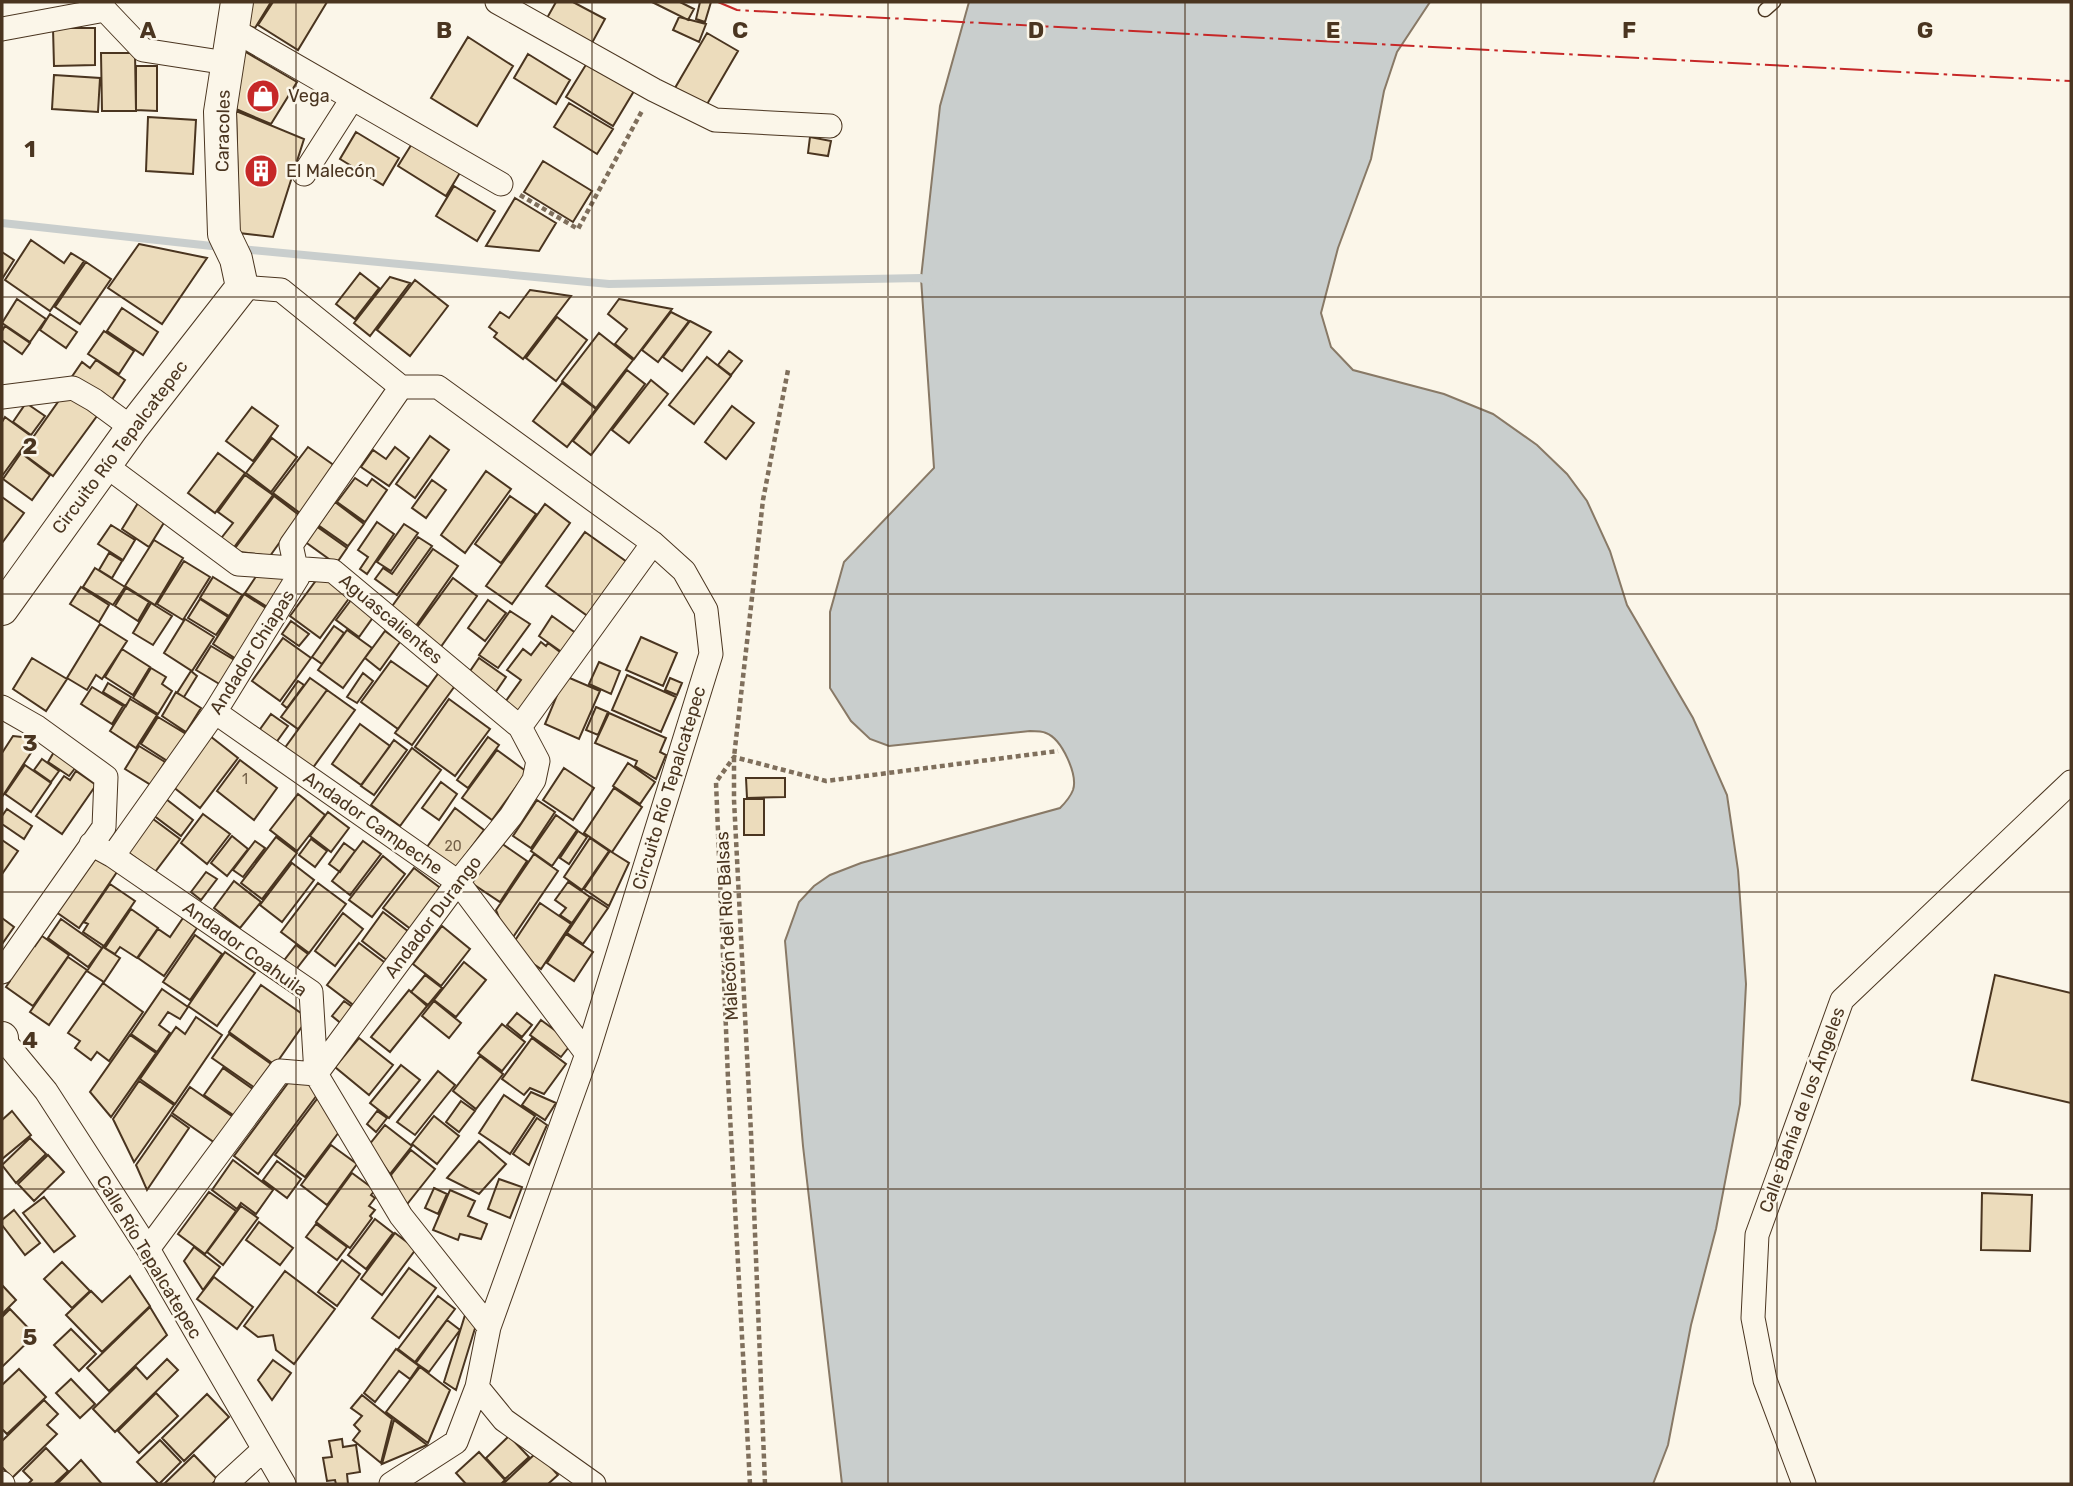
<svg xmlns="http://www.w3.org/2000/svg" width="2073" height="1486" font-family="Rubik,sans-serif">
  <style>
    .water { fill: #c9cecd; stroke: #887966; stroke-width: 2 }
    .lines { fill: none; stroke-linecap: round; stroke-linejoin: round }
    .stream { stroke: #c9cecd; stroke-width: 8 }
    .building { fill: #ecdcbc; stroke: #4a3520; stroke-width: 2 }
    .lane-casing { stroke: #4a3520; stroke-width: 15 }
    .street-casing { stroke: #4a3520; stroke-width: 25 }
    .secondary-casing { stroke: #4a3520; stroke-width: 34 }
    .path { stroke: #7f6f5c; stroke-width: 4.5; stroke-dasharray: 5 3.5; stroke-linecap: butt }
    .lane { stroke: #fbf6e9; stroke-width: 12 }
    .street { stroke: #fbf6e9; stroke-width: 23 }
    .secondary { stroke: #fbf6e9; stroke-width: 32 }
    .power { stroke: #c62828; stroke-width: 2; stroke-dasharray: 24 5 3.5 5; stroke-linecap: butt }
    .grid { fill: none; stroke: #4a3520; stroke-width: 2; stroke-opacity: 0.55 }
    .labels { text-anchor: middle; stroke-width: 5; stroke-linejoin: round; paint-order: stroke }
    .number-label { font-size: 14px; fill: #725f47 }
    .poi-label { font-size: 18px; fill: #4a3520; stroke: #fbf6e9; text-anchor: start }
    .street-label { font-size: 18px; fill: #4a3520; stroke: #fbf6e9 }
    .grid-label { font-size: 23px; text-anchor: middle; font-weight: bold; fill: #4a3520; stroke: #fbf6e9; stroke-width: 5; stroke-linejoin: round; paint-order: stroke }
  </style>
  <rect width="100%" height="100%" fill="#fbf6e9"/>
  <path class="water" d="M969 2H1430L1397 52 1384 91 1371 159 1338 248 1321 313 1331 347 1353 370 1444 394 1493 414 1537 445 1567 474 1587 501 1610 551 1627 605 1693 718 1727 795 1738 870 1746 984 1740 1104 1716 1229 1691 1325 1668 1445 1653 1484H842L803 1146 785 941 799 902 814 886 830 875 861 863 1060 808C1065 803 1070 798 1073 790 1078 775 1062 739 1046 733 1042 731 1035 731 1030 731L889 746 870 739 851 721 830 688V612L844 562 934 468 921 278 940 106Z"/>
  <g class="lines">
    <path class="stream" d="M2 223 221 247
      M241 249 609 284 921 278 929 282"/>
  </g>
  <path class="building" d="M251 2H271L255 28 246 25Z
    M273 2H327L298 50 258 25Z
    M556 2H573L605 19 592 43 547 18Z
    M652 2H680L694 9 688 20Z
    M700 2H711L705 22 696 19Z
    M679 17 706 24 699 42 673 30Z
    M53 28H95V65L54 66Z
    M707 33 738 51 706 106 675 88Z
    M468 37 513 66 477 126 431 98Z
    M244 51 297 82 271 124 236 109Z
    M101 53H135L136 111H102Z
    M528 54 570 80 556 104 514 78Z
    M587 63 634 91 613 126 566 97Z
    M136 66H157V111L136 110Z
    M54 75 100 78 98 112 52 109Z
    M569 103 613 129 597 154 554 127Z
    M236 111 304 139 273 237 239 233Z
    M148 117 196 120 193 174 146 171Z
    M356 132 399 158 383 185 340 159Z
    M810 137 831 141 828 156 808 153Z
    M413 142 461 171 446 196 398 166Z
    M543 161 592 191 573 222 524 192Z
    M454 186 495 211 477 241 436 216Z
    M515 198 556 223 539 251 486 246Z
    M31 240 64 263 71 253 84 261 50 311 5 280Z
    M139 244 207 258 162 324 108 288Z
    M2 252 14 260 2 279Z
    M86 262 111 279 80 324 55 307Z
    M360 273 379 288 355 319 336 304Z
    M390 277 410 283 370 336 354 323Z
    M415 280 448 306 410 356 377 330Z
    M530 290 571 296 523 359 494 337 497 333 489 327 500 312 509 318Z
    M17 299 46 319 30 342 2 323Z
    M619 299 672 309 634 359 615 344 627 329 608 314Z
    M122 308 158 332 143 355 107 331Z
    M671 312 689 321 658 362 642 350Z
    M50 314 77 332 66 348 40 330Z
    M557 317 587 340 556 381 526 358Z
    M690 321 711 332 682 371 663 357Z
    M5 326 30 343 22 354 2 340V331Z
    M104 331 134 351 119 374 88 354Z
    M599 333 633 360 596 408 562 381Z
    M729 351 742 361 731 375 718 365Z
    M707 357 731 376 694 424 669 405Z
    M96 360 125 380 109 404 71 378 82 362 90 368Z
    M627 370 645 384 591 455 573 441Z
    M651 380 668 394 629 443 612 430Z
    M562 383 596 409 567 447 533 421Z
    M65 392 97 416 53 476 22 453Z
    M26 403 45 416 31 435 13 422Z
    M732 406 754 423 726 459 705 442Z
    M252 407 278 426 253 461 226 441Z
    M5 417 31 436 2 476V422Z
    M430 436 449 450 415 498 396 484Z
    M272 438 297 457 271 492 246 473Z
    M308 447 335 466 300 513 273 493Z
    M395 447 409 458 389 486 361 467 373 450 386 459Z
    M21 453 50 475 32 500 3 479Z
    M218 453 245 473 215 513 188 493Z
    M486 471 511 489 465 553 441 535Z
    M245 475 273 495 232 550 219 541 233 523 218 512Z
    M355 478 367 486 372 479 387 490 365 522 337 502Z
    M432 480 446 490 426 518 412 508Z
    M274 496 299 515 270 556 233 551Z
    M510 496 536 514 501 563 475 544Z
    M2 497 24 513 2 543Z
    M335 502 364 524 348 546 318 525Z
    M138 503 165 521 149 547 122 529Z
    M545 504 570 523 512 604 486 586Z
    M377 522 394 534 367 574 360 569 368 557 358 550Z
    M404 524 418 533 391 571 377 562Z
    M111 525 135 540 123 560 98 544Z
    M316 526 347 548 336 564 304 541Z
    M585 532 627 562 589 617 546 586Z
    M418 537 432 546 397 595 375 579 383 568 392 574Z
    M154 540 183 558 155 605 125 586Z
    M433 549 458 566 413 630 388 612Z
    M109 553 122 561 112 578 99 570Z
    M184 561 210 577 183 620 157 604Z
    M95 568 125 587 113 605 83 587Z
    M259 572 296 577 274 611 245 593Z
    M320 575 350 597 320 638 290 616Z
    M213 577 242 595 229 616 200 598Z
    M453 578 477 596 440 648 415 630Z
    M81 587 109 605 99 622 70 604Z
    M126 588 149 602 138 621 115 606Z
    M244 594 272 612 241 662 213 644Z
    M200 599 228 617 216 635 188 618Z
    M351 600 374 616 359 637 336 620Z
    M488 600 506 613 485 641 468 628Z
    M151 603 172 616 153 645 133 633Z
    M510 611 530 624 498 668 479 655Z
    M552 616 577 634 563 653 539 636Z
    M185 619 214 637 192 671 164 653Z
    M291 621 309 634 299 646 282 634Z
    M100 624 127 641 102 679 96 675 87 690 67 678Z
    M334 626 344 633 322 664 312 657Z
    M347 630 372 648 343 688 318 670Z
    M385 631 400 642 380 670 365 658Z
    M641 637 677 653 663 686 626 670Z
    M283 638 311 658 280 701 252 681Z
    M541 642 546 646 548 643 564 655 520 717 503 705 521 680 507 670 523 649 531 655Z
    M211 646 236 661 221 685 196 670Z
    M122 649 150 667 133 695 105 677Z
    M32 658 67 679 46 711 13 689Z
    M479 658 506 677 493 696 466 677Z
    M391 661 428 687 398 729 361 702Z
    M599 662 620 671 611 694 589 684Z
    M151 668 166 677 162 684 172 691 158 714 133 698Z
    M191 671 197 676 184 697 177 693Z
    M440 671 457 683 412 745 395 733Z
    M363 673 373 681 357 703 347 697Z
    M627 675 676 697 661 732 612 710Z
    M565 676 600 691 579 739 545 724Z
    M310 678 327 690 298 729 281 717Z
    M670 678 682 683 677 695 665 690Z
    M298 681 304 685 287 708 282 704Z
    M108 683 131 697 126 706 103 692Z
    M92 687 123 706 112 724 81 704Z
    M327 690 355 710 312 769 284 749Z
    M176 692 201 708 186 732 162 716Z
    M130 699 157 715 136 748 110 731Z
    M449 699 490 729 455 776 415 747Z
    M596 707 608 712 598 735 586 730Z
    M609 713 666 738 660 752 666 755 656 779 635 766 637 761 595 743Z
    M271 714 288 726 275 744 258 732Z
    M158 717 186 734 169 762 141 744Z
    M360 724 390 746 361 785 332 764Z
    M13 736 40 739 2 797V753Z
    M210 736 238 758 200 808 172 786Z
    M488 737 499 745 468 788 457 780Z
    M394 740 407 750 374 795 361 786Z
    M139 746 165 762 151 785 125 769Z
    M412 748 441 770 400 826 371 805Z
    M497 750 527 772 492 820 462 798Z
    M54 752 76 767 69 776 48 762Z
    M42 759 59 771 51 782 34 770Z
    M240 760 277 788 254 820 217 791Z
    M628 763 655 782 640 804 613 786Z
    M25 765 51 783 31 812 5 794Z
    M564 768 594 788 573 820 543 800Z
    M76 771 96 785 62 834 36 816 64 776 70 780Z
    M746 778H785V797L747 798Z
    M441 782 457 794 439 820 422 808Z
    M614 788 642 807 612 852 584 833Z
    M298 794 325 815 297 851 270 830Z
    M166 799 193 820 181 836 153 815Z
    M744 799H764V835H744Z
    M537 800 555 812 531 848 513 836Z
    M455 808 484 830 456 868 427 847Z
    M7 809 32 826 24 839 2 824V816Z
    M328 812 349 828 331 852 310 836Z
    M203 814 230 834 207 864 181 843Z
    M556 815 577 830 552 866 531 851Z
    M149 816 180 839 155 872 125 850Z
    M578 831 587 837 569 864 560 858Z
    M232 836 248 849 227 876 211 863Z
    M276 837 297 853 262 899 241 883Z
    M590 838 609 851 582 890 564 877Z
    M311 839 327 851 315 867 299 855Z
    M2 840 18 851 2 874Z
    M255 841 265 848 243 877 233 870Z
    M363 841 381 854 350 895 332 881Z
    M498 841 527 861 500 902 470 882Z
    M344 843 355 851 340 872 329 864Z
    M89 849 119 869 79 928 49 907Z
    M610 851 629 863 609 906 584 889Z
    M534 854 558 871 509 943 496 910Z
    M383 856 405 874 372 917 349 900Z
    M292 863 314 880 282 922 260 905Z
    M414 868 443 890 412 930 383 908Z
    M206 872 217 879 201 900 191 892Z
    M234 881 261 902 240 928 214 908Z
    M568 882 590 897 572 923 560 915 566 908 555 900Z
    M318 883 346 904 309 953 281 932Z
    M110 884 135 901 104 946 83 932 88 924 84 922Z
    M591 897 608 908 583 944 567 933Z
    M540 903 571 924 541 969 510 948Z
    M131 909 158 928 137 958 120 947 115 954 105 948Z
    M383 912 409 932 388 961 362 941Z
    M343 913 363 929 335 966 315 951Z
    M2 918 14 927 2 944Z
    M183 918 197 928 164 976 138 958 158 929 170 937Z
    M61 919 102 948 88 967 48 938Z
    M442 926 470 949 441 986 413 964Z
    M566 934 593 952 574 981 547 963Z
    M195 935 222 954 190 1000 163 982Z
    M42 936 69 955 33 1006 6 987 10 981 4 976 29 941 35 946Z
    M359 943 388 965 356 1007 327 985Z
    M296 945 308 954 294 972 282 963Z
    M103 947 120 958 104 982 87 971Z
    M225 952 255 973 217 1026 188 1006Z
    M68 957 87 970 49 1025 30 1012Z
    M464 962 486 980 456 1017 434 1000Z
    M425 975 442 988 428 1005 411 992Z
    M1995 975 2071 993V1103L1972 1080Z
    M103 983 143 1012 109 1061 97 1052 91 1060 75 1048 80 1041 68 1033Z
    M261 985 308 1018 275 1065 229 1032Z
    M162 989 188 1007 180 1019 168 1012 159 1025 170 1033 157 1052 131 1034Z
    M409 990 427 1006 390 1052 371 1037Z
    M344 1001 355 1009 343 1025 332 1016Z
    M434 1001 461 1023 449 1038 422 1016Z
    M517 1013 532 1025 522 1037 507 1025Z
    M196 1017 222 1035 175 1104 140 1079 176 1027 185 1034Z
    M541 1020 572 1043 561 1057 530 1035Z
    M502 1024 525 1042 502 1071 478 1053Z
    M229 1034 274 1066 258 1090 212 1058Z
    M130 1035 156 1053 111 1117 90 1092Z
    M359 1038 393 1065 369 1095 335 1067Z
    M532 1038 566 1064 544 1094 530 1088 524 1095 502 1079Z
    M480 1056 503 1074 476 1109 453 1091Z
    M401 1065 420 1080 389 1118 370 1103Z
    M223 1068 257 1092 239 1119 204 1095Z
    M438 1071 455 1085 415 1135 397 1122Z
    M291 1079 306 1080 320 1091 258 1174 234 1156Z
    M139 1081 174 1105 134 1162 113 1119Z
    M190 1087 236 1119 218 1145 172 1113Z
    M531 1092 556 1103 545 1120 522 1105Z
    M320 1095 342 1128 305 1177 275 1155Z
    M504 1095 535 1116 510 1154 479 1133Z
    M461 1101 475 1111 459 1132 446 1122Z
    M12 1111 31 1135 2 1159V1120Z
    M377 1111 387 1118 376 1132 367 1124Z
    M171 1115 189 1128 147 1190 136 1165Z
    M434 1116 459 1136 437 1164 412 1144Z
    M537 1118 547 1125 529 1165 513 1154Z
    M385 1125 412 1146 390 1174 369 1145Z
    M30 1138 46 1154 16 1183 2 1165Z
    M479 1141 506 1164 479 1194 447 1178Z
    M331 1145 357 1164 327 1205 301 1185Z
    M411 1150 435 1169 404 1208 391 1175Z
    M48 1155 64 1172 34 1201 18 1184Z
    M233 1160 273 1190 256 1214 241 1203 237 1209 212 1190Z
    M277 1161 301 1179 287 1198 263 1180Z
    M352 1173 375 1190 371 1195 375 1198 369 1206 375 1210 370 1216 372 1218 350 1248 316 1222Z
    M499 1179 522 1187 510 1218 488 1209Z
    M434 1188 447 1194 438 1214 425 1208Z
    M450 1190 475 1201 468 1216 487 1224 481 1239 460 1234 458 1240 433 1230Z
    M209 1192 236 1211 205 1254 178 1234Z
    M1982 1193 2032 1195 2030 1251 1981 1250Z
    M44 1197 75 1236 54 1252 23 1213Z
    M241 1206 258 1218 223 1265 207 1252Z
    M14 1210 40 1243 25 1255 2 1225V1220Z
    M375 1219 393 1233 366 1269 348 1255Z
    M259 1222 293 1248 280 1265 246 1240Z
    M316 1224 347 1247 337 1260 306 1237Z
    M395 1233 416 1249 382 1295 361 1279Z
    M194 1247 220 1267 203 1290 184 1261Z
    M342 1260 360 1274 337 1306 318 1292Z
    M62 1262 90 1291 72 1308 44 1279Z
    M409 1268 436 1288 399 1338 372 1318Z
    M285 1271 335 1309 294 1364 276 1350 273 1335 258 1337 244 1326Z
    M130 1276 150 1306 102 1352 66 1315 91 1291 102 1302Z
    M214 1277 253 1307 237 1329 197 1299Z
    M2 1285 16 1300 2 1314Z
    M438 1296 455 1309 415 1362 398 1349Z
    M150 1307 167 1335 109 1391 87 1368Z
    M10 1309 35 1335 2 1367V1317Z
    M466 1312 476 1325 456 1390 444 1382Z
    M447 1320 460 1330 429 1372 416 1363Z
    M71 1329 96 1354 79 1371 54 1345Z
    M396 1349 419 1366 410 1379 399 1371 375 1402 364 1393Z
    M167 1359 178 1370 115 1432 93 1409 136 1367 147 1379Z
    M273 1360 291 1373 272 1400 258 1380Z
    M420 1367 450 1390 428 1443 386 1412Z
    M19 1369 46 1397 7 1434 2 1429V1385Z
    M71 1379 95 1404 80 1418 56 1393Z
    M156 1393 178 1416 139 1453 118 1431Z
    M207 1394 229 1417 184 1461 162 1438Z
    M362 1395 392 1419 381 1463 353 1440 360 1431 354 1425 362 1416 351 1408Z
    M44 1400 58 1414 47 1425 57 1434 12 1478 2 1467V1441Z
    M394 1420 427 1445 382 1464Z
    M509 1436 529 1457 505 1479 486 1458Z
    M342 1439 343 1447 356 1445 360 1472 347 1474 348 1484H336L335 1480 327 1481 323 1458 332 1457 329 1441Z
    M160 1440 181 1462 159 1484 137 1462Z
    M46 1448 68 1471 54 1484H28L32 1480 23 1471Z
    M479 1452 505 1480 501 1484H466L456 1473Z
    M537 1452 558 1475 548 1484H503Z
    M194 1455 217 1479 212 1484H164Z
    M81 1460 102 1484H57Z"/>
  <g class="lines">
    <defs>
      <path id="lane" d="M1765 10 1774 2"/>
      <path id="street" d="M102 2 105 10 143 50 227 63
        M497 2 654 90 715 120 830 126
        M2 29 105 10
        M232 29 501 184
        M304 174 352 99
        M242 287 281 290 401 387H438L653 543 684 571 706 610 711 654 587 1054 489 1327 477 1387 456 1442 391 1484
        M2 397 73 388 94 400 132 428
        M105 465 238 564 333 571 520 727
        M2 707 37 727 106 777 104 827 2 972
        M215 712 458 882 587 1054
        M91 844 113 856 311 992 316 1074 401 1216 489 1327
        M113 856 215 712 298 577 291 545 401 387
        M3 1039 46 1091 148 1249 284 1484
        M148 1249 280 1071 316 1074 458 882 511 816 534 780 538 761 520 727 653 543
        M477 1387 504 1420 594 1484
        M2 1483 3 1484
        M226 1484 263 1450
        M1804 1484 1765 1380 1753 1318 1757 1235 1842 1000 2071 782"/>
      <path id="secondary" d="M2 609 132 428 242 287 236 259 224 234 220 112 237 2
        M2 1038V1040"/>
    </defs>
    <use href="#lane" class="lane-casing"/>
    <use href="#street" class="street-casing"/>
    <use href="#secondary" class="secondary-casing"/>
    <path class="path" d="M520 195 578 229 643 109
      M750 1484 728 1079 716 782 734 757 826 781 1058 751
      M765 1484 751 1133 734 800V757L763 500 788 370"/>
    <use href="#lane" class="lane"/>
    <use href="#street" class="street"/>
    <use href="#secondary" class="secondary"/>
    <path class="power" d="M718 2 737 10 2071 81"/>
  </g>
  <path class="grid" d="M296 2V1484M592 2V1484M888 2V1484M1185 2V1484M1481 2V1484M1777 2V1484M2 297H2071M2 594H2071M2 892H2071M2 1189H2071"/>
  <defs>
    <symbol id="shop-disc" viewBox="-11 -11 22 22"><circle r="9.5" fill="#c62828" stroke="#fbf6e9"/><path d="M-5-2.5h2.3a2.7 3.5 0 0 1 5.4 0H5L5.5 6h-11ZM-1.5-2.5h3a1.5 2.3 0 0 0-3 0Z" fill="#fff"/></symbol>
    <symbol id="building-disc" viewBox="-11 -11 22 22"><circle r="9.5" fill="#c62828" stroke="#fbf6e9"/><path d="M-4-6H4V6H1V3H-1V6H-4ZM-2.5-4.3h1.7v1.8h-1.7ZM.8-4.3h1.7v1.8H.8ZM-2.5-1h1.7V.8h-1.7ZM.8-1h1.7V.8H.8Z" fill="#fff"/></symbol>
  </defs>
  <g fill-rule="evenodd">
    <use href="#shop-disc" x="244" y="77" width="38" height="38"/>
    <use href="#building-disc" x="242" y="152" width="38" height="38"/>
  </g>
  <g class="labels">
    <g class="number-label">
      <text x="245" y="784">1</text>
      <text x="453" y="851">20</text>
    </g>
    <g class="poi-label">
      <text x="288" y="102">Vega</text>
      <text x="286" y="177">El Malecón</text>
    </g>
    <g class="street-label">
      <text transform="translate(223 131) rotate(-89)" y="6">Caracoles</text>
      <text transform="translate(120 447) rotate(-53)" y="6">Circuito Río Tepalcatepec</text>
      <text transform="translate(391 619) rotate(40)" y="6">Aguascalientes</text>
      <text transform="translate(252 652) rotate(-58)" y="6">Andador Chiapas</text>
      <text transform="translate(669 788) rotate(-73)" y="6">Circuito Río Tepalcatepec</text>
      <text transform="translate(373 823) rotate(35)" y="6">Andador Campeche</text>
      <text transform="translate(433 917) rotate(-53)" y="6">Andador Durango</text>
      <text transform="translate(727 926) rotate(-93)" y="6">Malecón del Río Balsas</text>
      <text transform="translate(245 949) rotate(36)" y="6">Andador Coahuila</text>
      <text transform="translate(1802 1110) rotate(-70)" y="6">Calle Bahía de los Ángeles</text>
      <text transform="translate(149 1257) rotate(59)" y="6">Calle Río Tepalcatepec</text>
    </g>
  </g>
  <g class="grid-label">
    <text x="148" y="38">A</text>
    <text x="444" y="38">B</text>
    <text x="740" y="38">C</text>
    <text x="1036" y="38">D</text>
    <text x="1333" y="38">E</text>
    <text x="1629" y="38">F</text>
    <text x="1925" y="38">G</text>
    <text x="30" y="157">1</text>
    <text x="30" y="454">2</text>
    <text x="30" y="751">3</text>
    <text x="30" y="1048">4</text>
    <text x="30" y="1345">5</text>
  </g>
  <rect width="2073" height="1486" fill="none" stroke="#4a3520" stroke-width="7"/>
</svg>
